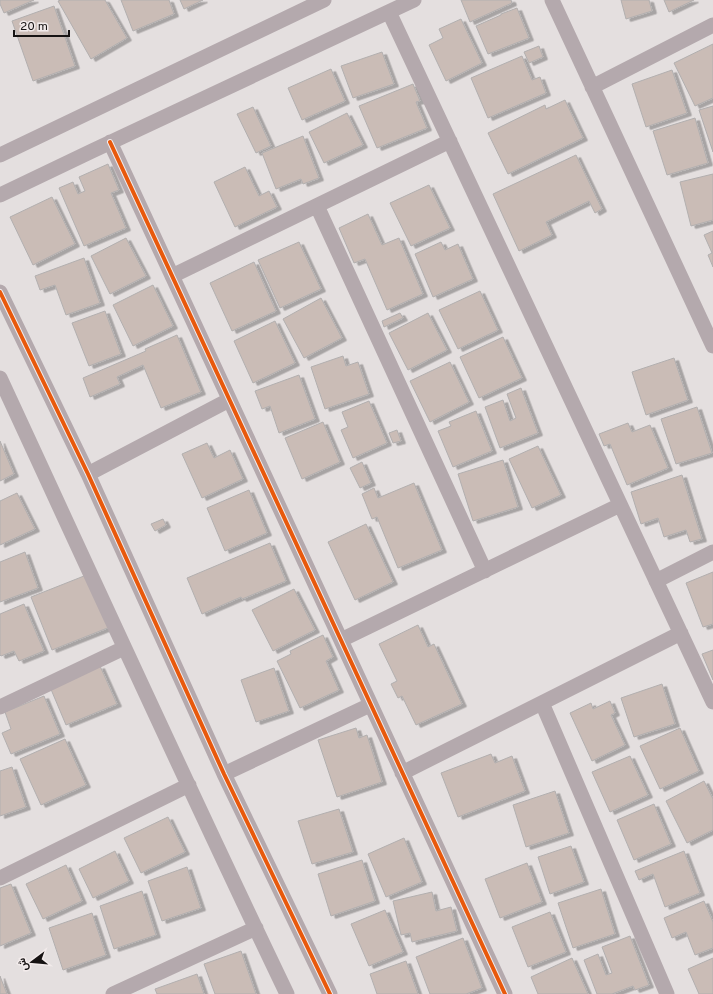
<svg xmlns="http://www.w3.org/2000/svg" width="713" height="994" font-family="Overpass,Vazirmatn,sans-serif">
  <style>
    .building { fill: #cabcb6; stroke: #b2afaf; filter: url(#shadow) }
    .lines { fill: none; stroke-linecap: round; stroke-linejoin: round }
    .street { stroke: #b4a9ad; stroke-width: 15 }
    .cycleway-casing { stroke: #f2ebeb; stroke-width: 6 }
    .cycleway { stroke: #e8590c; stroke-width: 4 }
  </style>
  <defs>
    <filter id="shadow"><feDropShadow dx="4.5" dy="2.5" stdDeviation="0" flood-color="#0004"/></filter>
  </defs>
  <rect width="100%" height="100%" fill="#e4dfdf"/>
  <path class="building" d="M0 0H34L4 13 0 4Z
    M61 0H105L127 38 91 59 58 1Z
    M121 0H169L174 14 133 31Z
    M180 0H203L184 9Z
    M461 0H511L512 3 470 22Z
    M621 0H649L652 11 626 19Z
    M664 0H694L669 12Z
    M54 6 75 66 33 81 12 21Z
    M517 8 529 38 488 54 476 26 501 15V14Z
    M461 19 482 63 446 81 429 45 443 38 439 29Z
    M713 44V98L695 106 674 63Z
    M539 46 543 57 529 63 524 52Z
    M382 52 394 84 353 98 341 66Z
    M522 56 532 80 540 77 546 93 488 118 471 78Z
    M331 69 345 101 302 120 288 88Z
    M672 70 687 113 646 127 632 84Z
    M413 84 420 101 416 102 427 128 377 148 359 106Z
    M565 100 583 138 508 174 488 133 545 105 546 109Z
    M713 106V152L699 110Z
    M253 107 271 146 256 153 237 114Z
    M347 113 363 145 324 163 309 132Z
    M695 118 708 163 667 175 653 131Z
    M303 136 319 178 303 184 301 179 276 189 262 153Z
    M576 155 602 209 595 213 589 201 546 222 552 235 519 251 493 194Z
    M108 164 119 190 111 193 126 228 84 246 59 188 73 182 78 194 85 191 79 177Z
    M245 167 259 196 269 191 277 207 235 227 214 182Z
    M713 174V220L691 226 680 182Z
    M429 185 450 228 411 246 390 203Z
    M52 197 75 244 33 265 10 217Z
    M368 214 382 245 399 238 423 294 387 310 365 259 354 263 339 228Z
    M713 231V267L708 255 712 253 704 235Z
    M126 238 146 276 110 294 91 256Z
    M299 242 321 289 280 308 258 260Z
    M441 242 445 250 458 244 473 279 433 297 415 254Z
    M84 258 100 303 66 315 55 285 40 290 35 276Z
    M254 262 276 311 232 331 210 283Z
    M153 285 173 326 133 346 113 305Z
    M480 291 498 330 458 349 439 310Z
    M321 298 342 338 304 358 283 319Z
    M105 311 121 354 89 366 72 323Z
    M400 313 403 318 384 327 382 321Z
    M428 313 447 350 408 370 389 333Z
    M275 321 295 363 253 383 234 341Z
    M177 335 201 392 161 408 143 365 117 377 120 384 90 397 83 378 146 351 145 349Z
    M503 337 522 378 479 398 460 357Z
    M343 356 346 366 358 362 369 394 325 409 311 367Z
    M674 358 688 400 646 415 632 372Z
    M450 362 469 402 430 422 410 381Z
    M299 375 315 419 279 433 270 406 262 409 255 391Z
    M521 388 538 433 500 448 485 407 503 400 510 421 516 418 507 394Z
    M369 401 387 443 353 458 341 430 348 427 342 412Z
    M697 407 712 453 676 464 661 419Z
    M476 411 492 451 453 467 438 431 451 426 449 422Z
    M323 422 340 462 302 479 285 438Z
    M628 423 632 432 650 425 668 468 627 485 610 444 604 446 599 434Z
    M397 430 401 441 393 443 389 433Z
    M0 441 14 474 0 481Z
    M207 443 214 458 230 450 243 479 202 498 182 454Z
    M538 446 561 495 532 508 509 459Z
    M503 460 518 507 473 521 458 474Z
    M362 462 371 483 360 488 350 468Z
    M682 475 702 539 690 542 686 530 664 537 658 518 641 524 631 492Z
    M414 483 442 550 398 568 377 517 372 519 362 494 374 488 378 498Z
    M249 490 267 533 225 551 207 508Z
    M17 493 35 529 0 545V501Z
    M163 519 166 525 155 531 151 524Z
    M366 524 393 582 355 600 328 542Z
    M270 543 286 581 242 599 241 597 202 614 187 578Z
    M25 552 38 588 0 602V562Z
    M713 572V624L703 627 686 583Z
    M89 574 110 627 52 650 31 597Z
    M294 589 315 630 273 651 252 610Z
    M24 604 44 651 19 661 14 651 1 656 0 655V614Z
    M418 625 428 647 434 644 462 704 416 725 402 696 398 698 391 684 397 681 379 644Z
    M323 635 333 657 326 661 339 690 300 708 277 661 291 654 290 651Z
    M713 650V680L702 654Z
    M100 666 117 704 66 725 50 687Z
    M274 668 289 711 256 722 241 680Z
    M662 684 675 724 634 737 621 698Z
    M44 696 60 734 11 754 2 733 11 729 5 712Z
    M610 701 615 713 611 715 625 745 592 761 570 713 591 703 593 709Z
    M356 728 359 738 367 735 382 782 337 797 318 740Z
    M680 728 699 771 660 789 640 746Z
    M65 739 86 785 41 805 20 759Z
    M491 754 495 763 512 756 525 791 458 817 441 773Z
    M630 756 648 795 610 812 592 772Z
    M12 767 26 807 0 816V771Z
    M704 781 713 799V830L687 843 666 801Z
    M555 791 569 833 526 847 513 805Z
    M654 804 671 844 634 860 617 820Z
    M339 809 353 852 312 864 298 821Z
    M168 817 185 852 141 873 124 838Z
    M404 838 422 882 386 897 368 854Z
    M571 846 584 882 550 894 538 857Z
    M115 851 129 881 93 898 79 869Z
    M684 851 700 893 665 907 653 874 639 880 635 871Z
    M362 860 375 901 331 916 318 874Z
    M527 863 542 902 500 918 485 879Z
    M66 865 82 901 43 919 26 884Z
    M187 867 201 908 162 921 148 881Z
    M11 884 31 933 0 946V888Z
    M601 889 615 934 573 948 558 903Z
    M142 891 156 935 114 949 100 906Z
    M432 892 436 911 451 907 457 931 412 942 410 933 401 935 393 901Z
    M704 901 713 922V948L695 955 686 932 672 938 664 918Z
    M385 910 403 952 369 966 351 924Z
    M550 912 566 952 528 967 512 927Z
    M92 913 106 955 63 970 49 928Z
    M630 936 649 985 635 990 633 986 612 994H597L584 960 598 954 606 975 612 973 602 947Z
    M463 938 482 988 466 994H430L416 957Z
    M241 951 256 994H215L204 964Z
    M572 958 588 994H538L531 977Z
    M713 958V994H699L688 969Z
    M406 961 418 994H377L370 974Z
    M197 974 204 994H157L155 989Z
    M0 976 7 994H0Z"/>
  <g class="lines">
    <path class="street" d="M552 0 713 346
      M389 12 713 702
      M592 87 713 25
      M110 142 505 994
      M0 155 324 0
      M0 195 92 151 414 0
      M317 206 485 571
      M172 276 450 141
      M0 292 88 474 224 774 330 994
      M0 378C95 583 189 790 287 994
      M88 474 229 400
      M656 581 713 552
      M341 640 620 505
      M542 703 667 994
      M0 707 124 648
      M402 773 681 633
      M224 774 370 705
      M0 878 189 785
      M113 994 256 928"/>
    <defs>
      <path id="cycleway" d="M110 142 505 994
        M0 292 88 474 224 774 330 994"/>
    </defs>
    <use href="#cycleway" class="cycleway-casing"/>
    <use href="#cycleway" class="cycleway"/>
  </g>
  <g transform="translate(32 962) rotate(254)" stroke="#f2ebeb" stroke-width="3" paint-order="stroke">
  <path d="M0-3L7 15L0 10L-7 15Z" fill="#161313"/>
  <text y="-6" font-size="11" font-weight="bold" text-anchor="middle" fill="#161313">ش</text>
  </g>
  <path d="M14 30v6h55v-6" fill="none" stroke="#161313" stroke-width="2"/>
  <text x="20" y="30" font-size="12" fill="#161313" stroke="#f2ebeb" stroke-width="3" paint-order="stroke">20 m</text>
</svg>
